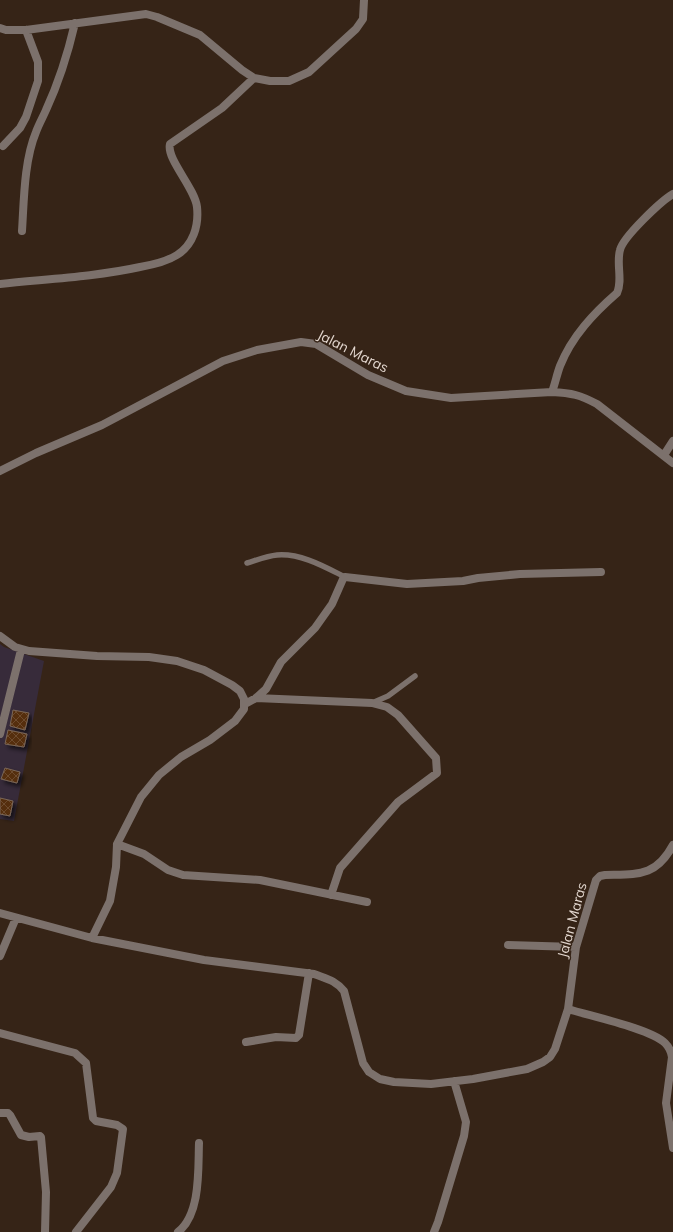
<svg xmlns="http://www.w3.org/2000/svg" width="673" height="1232" font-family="Mulish,sans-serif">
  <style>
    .medical { fill: #372b3a }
    .building { fill: url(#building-cross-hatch); stroke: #7a6657; filter: url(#shadow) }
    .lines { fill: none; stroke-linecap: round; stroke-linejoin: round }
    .lane { stroke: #7c716c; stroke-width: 5.5 }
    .street { stroke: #7c716c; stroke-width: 8 }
    .labels { text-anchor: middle; stroke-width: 3; stroke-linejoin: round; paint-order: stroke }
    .street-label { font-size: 14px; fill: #e4d8d0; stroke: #362417 }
  </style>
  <defs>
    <pattern id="building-cross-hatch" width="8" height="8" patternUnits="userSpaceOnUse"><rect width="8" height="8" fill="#552e0c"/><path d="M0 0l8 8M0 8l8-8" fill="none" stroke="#6d4c2e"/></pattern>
    <filter id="shadow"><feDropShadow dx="3.5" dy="3.5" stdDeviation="2" flood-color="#0009"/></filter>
  </defs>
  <rect width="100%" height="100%" fill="#362417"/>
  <path class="medical" d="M0 644 4 647 44 661 14 821 0 819Z"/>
  <path class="building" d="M13 710 29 713 25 730 10 726Z
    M8 730 27 734 24 747 5 744Z
    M5 768 20 772 17 783 1 779Z
    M0 798 13 801 10 816 0 814Z"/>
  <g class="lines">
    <path class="lane" d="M247 563C257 560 267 556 277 555 301 553 325 567 345 577
      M372 703 388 696 415 676"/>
    <path class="street" d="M0 28 6 30H26L146 14 157 17 200 35 242 70 254 78 270 81H289L309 72 356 29 363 19 364 0
      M3 146 20 128 26 117 38 81V62L26 30
      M22 231C24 200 24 161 36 132 39 124 43 117 46 110 59 82 68 53 75 23
      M0 284C46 279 94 277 140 267 152 265 166 262 177 255 193 245 199 226 197 207 195 188 166 159 170 144L222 108 254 78
      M552 392C555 384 557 374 560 366 572 336 594 313 617 293 623 280 616 264 620 250 623 237 661 201 673 194
      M664 455 673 441
      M0 471 36 453 102 425 223 361 257 350 301 342 316 344 368 375 406 391 451 398 552 392C572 393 580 395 597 404L673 463
      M0 636 15 647 29 651 97 656 149 657 177 661 204 670 232 685 240 691 244 699V709L235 721 210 740 181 757 159 775 141 797 117 844 116 867 110 901 92 938
      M256 698 372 703 387 707 398 715 436 758 437 773 398 802 340 868 331 895
      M245 704 256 698 266 689 281 662 315 628 332 604 343 579 345 577 407 584 463 581 478 578 520 574 601 572
      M0 734 21 650
      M117 844 144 854 168 870 183 875 260 880 367 902
      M0 913 92 938 204 960 314 974C327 979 335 980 344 991L363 1063 369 1072 380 1079 394 1082 431 1084 473 1079 527 1069 543 1062 550 1057 555 1049 568 1009 576 947 596 880 600 876 605 875C638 874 656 877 673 845
      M508 945 576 947
      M0 956 16 918
      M568 1009C590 1016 651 1029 665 1043 669 1047 671 1051 672 1057L666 1103 673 1148
      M0 1033 75 1053 86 1063 93 1118 96 1121 117 1125 123 1129 117 1173 111 1187 76 1232
      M246 1042 276 1037 296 1038 299 1035 309 973
      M0 1113H8L10 1115 21 1135 29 1137 40 1136 41 1137 46 1192 45 1232
      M178 1232C201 1214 198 1169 199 1143
      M434 1232 438 1222 464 1136 466 1122 454 1081"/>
  </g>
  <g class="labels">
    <g class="street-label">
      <text transform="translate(353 351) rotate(27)" y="5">Jalan Maras</text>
      <text transform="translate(572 920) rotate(-75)" y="5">Jalan Maras</text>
    </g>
  </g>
</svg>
